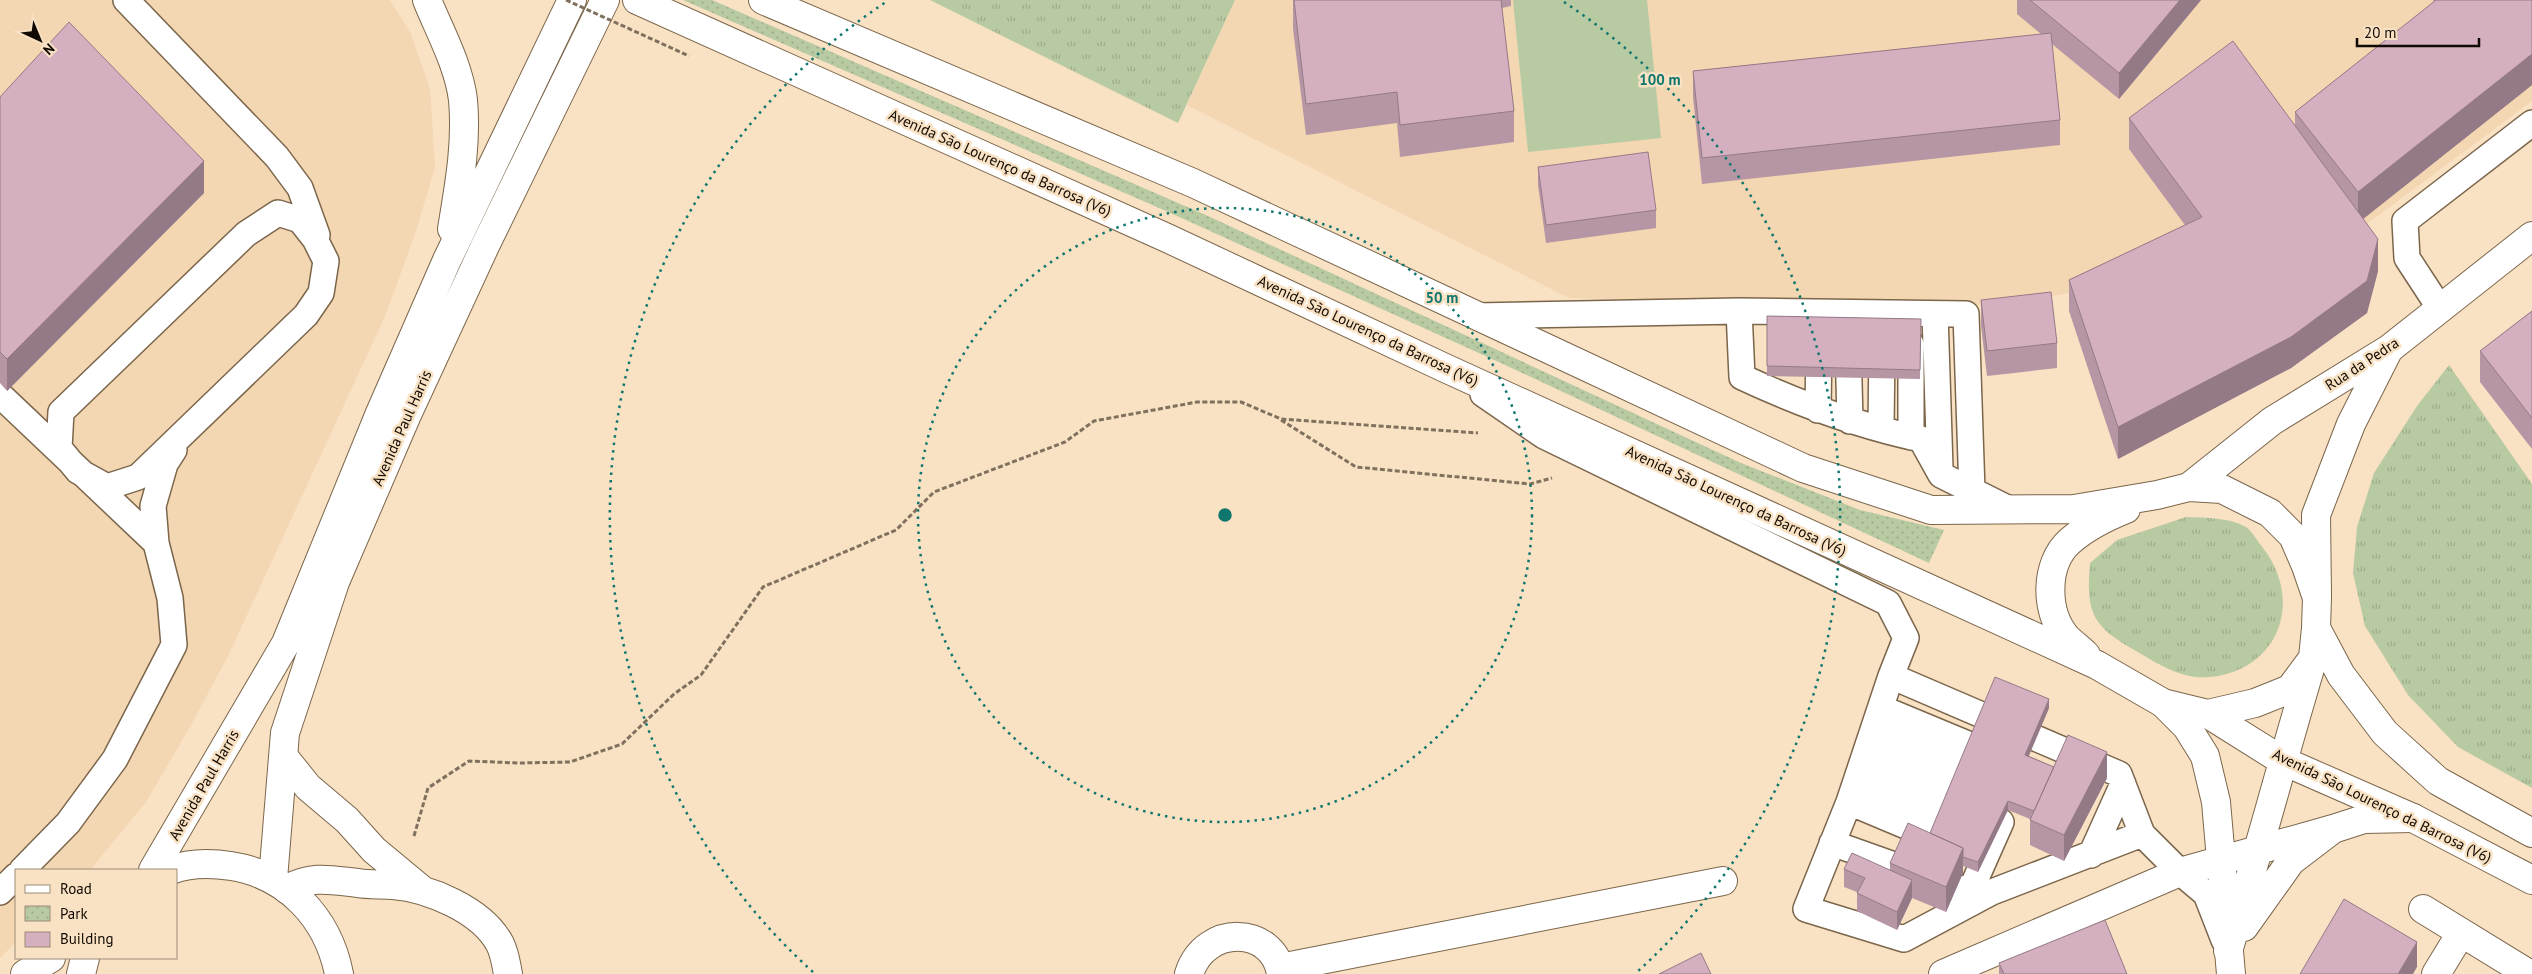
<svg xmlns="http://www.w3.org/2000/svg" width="2532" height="974" font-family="'PT Sans',sans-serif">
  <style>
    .built { fill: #f3d6b2 }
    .grass { fill: url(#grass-tufts) }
    .park { fill: url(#park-dots) }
    .garden { fill: #b8caa2 }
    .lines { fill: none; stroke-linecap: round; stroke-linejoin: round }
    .service-casing { stroke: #7b664b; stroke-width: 28 }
    .minor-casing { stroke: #7b664b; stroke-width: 30 }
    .tertiary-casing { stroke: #7b664b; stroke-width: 30 }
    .secondary-casing { stroke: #7b664b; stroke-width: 30 }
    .path { stroke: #80715e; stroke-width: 3; stroke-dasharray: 5 2.5; stroke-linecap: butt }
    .service { stroke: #fff; stroke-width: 25 }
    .minor { stroke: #fff; stroke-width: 28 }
    .tertiary { stroke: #fff; stroke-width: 28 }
    .secondary { stroke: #fff; stroke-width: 28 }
    .path-bridge { stroke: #80715e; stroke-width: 3; stroke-dasharray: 5 2.5; stroke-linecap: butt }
    .wall { fill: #b696a4 }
    .shaded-wall { fill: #947a86 }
    .building { fill: #d4afbf; stroke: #947a86 }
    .ring { fill: none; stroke: #0f766e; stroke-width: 2.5; stroke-dasharray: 2.5 5 }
    .labels { text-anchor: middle; stroke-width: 5; stroke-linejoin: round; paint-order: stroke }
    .street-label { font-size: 15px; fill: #110a02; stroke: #f9e1c3 }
    .centre { fill: #0f766e; stroke: #f9e1c3; stroke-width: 2.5 }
    .ring-label { font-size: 15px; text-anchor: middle; font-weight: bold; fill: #0f766e; stroke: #f9e1c3; stroke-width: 5; stroke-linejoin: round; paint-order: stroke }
  </style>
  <defs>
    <pattern id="grass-tufts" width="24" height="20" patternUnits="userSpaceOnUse" patternTransform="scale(1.25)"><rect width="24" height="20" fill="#b8caa2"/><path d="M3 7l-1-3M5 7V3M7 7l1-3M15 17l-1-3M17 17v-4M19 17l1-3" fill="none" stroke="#9dac8a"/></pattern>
    <pattern id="park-dots" width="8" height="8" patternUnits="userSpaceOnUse" patternTransform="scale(1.25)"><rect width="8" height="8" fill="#b8caa2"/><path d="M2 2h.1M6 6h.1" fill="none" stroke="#9dac8a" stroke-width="1.8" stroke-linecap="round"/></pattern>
  </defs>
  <rect width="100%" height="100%" fill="#f9e1c3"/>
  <path class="built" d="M0 0H390L411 34 430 89 435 167 416 231 386 314 228 656 191 725 146 802 90 870H16V942L0 958Z
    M1235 0H2517L2532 20V101L2367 224 2194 236 2082 291 1991 306 1569 298 1187 105Z"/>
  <path class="grass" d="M930 0H1235L1178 123Z
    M2449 365 2532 484V788L2458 747 2408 695 2365 626 2353 573 2357 527 2374 473 2417 406Z
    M2186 517C2206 518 2228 517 2246 527 2252 531 2258 542 2263 548 2304 601 2279 670 2210 677 2183 680 2158 664 2136 651 2091 626 2086 612 2090 563L2117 540Z"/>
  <path class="park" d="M683 0H712L1208 216 1741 463 1860 510 1944 530 1929 563 1503 364 1166 211Z"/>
  <path class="garden" d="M1513 0H1647L1661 138 1528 152Z"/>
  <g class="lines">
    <defs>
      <path id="service" d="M126 0 277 157 300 188 317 235
        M278 213 300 220 315 239 326 261 321 293 306 315 138 477 107 487 78 471 59 448 61 412 246 234Z
        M2439 307 2407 258 2405 221 2532 123
        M1739 311 1966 314 1972 491
        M1935 314 1940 468
        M1477 316 1739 311 1742 377C1800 404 1859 426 1921 439L1941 475 2009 509
        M1848 343 1850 421
        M1911 344V437
        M1483 394 1544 436 1888 603 1906 638 1891 676 1849 802 1806 909 1904 939 1992 892 2142 834
        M0 395 156 543 153 506 165 464 174 450
        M1818 410 1819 342
        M1881 429 1882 344
        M1891 676 2119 774 2142 834 2180 872 2206 894 2224 940
        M1881 708 1999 757
        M1875 725 1990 776
        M1869 742 1983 793
        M1862 763 1973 815
        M1856 781 1967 834
        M1849 802 1937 839
        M1832 843 1970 892 2001 822
        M2091 855 2123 784
        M22 870 68 823 115 759 174 645 170 598 156 543
        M0 892 16 876"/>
      <path id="minor" d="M2163 703 2187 727 2205 756 2216 802 2231 974
        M284 757 308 787 347 820 374 850 421 889
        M287 889C313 875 330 880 358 883 369 885 381 884 393 885 429 888 482 910 500 944 505 954 506 964 508 974
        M2423 909 2529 974
        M2244 927 2291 861 2333 829 2364 819 2413 818
        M2228 951C2258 855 2283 758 2312 662
        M1280 968 1723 881
        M1189 974C1205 923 1274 926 1281 974
        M1943 974 2180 872 2333 829
        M2436 974 2461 933"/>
      <path id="tertiary" d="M2189 487 2272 421 2389 349 2532 236
        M2317 594 2316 515 2351 424 2389 349
        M25 974 51 958"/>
      <path id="secondary" d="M427 0C440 32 459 66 463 100 467 144 459 186 452 229
        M637 0 1167 238 1445 368 2097 665 2163 703 2208 714 2283 761 2413 818 2532 880
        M763 0 1193 183 1803 468 1931 510 2074 509 2157 495 2189 487 2222 489 2270 513 2293 536 2306 566 2317 598 2316 628 2313 658 2290 689 2255 703 2208 714
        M2316 628 2341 675 2385 733 2438 781 2532 833
        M2086 655C2080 649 2072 643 2066 637 2045 612 2044 564 2070 541 2086 527 2106 517 2126 509
        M153 870 286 643 380 413 447 260 572 0
        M171 870C189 863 211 863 231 866 288 875 328 918 339 974
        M273 879 285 733 335 582 406 417 485 246 605 0
        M81 974 85 958"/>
    </defs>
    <use href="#service" class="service-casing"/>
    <use href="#minor" class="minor-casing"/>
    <use href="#tertiary" class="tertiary-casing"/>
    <use href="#secondary" class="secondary-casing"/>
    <path class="path" d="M1281 420 1356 467 1530 484 1552 478
      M414 836 428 788 469 761 519 763 570 762 622 744 674 694 701 675 763 587 896 530 934 492 1065 442 1094 421 1197 402H1241L1281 419 1478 433"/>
    <use href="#service" class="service"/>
    <use href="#minor" class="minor"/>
    <use href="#tertiary" class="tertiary"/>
    <use href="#secondary" class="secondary"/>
    <path class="path-bridge" d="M566 0 689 56"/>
  </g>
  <path class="wall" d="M1293 0H1511V6L1502 8 1514 111V142L1400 157 1397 123 1306 135 1293 29Z
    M2017 0H2201L2119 99 2052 44 2060 120V145L1702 184 1693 97V71L2041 34 2017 14Z
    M2433 0H2532V85L2363 219 2378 271 2367 313 2291 368 2118 459 2069 311V280L2185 225 2129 149V118L2295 126V112L2434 2Z
    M0 97 204 193 7 391 0 383Z
    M1538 167 1656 210V228L1546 243 1538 185Z
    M1981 300 2057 343V368L1987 376 1981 326Z
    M2532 311V449L2480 382V351Z
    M1767 316 1921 319 1920 379 1767 376Z
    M2049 708 2029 756 2054 767 2107 778 2064 861 2030 845V819L2008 810 1978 872 1963 866V873L1946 912 1912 898 1897 930 1857 911V892L1844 887V869L1890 870V863L1930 833Z
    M1999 963 2127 974H1999Z"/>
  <path class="shaded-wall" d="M2180 0H2201L2119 99V73Z
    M2532 54V85L2358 223V192Z
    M204 161V193L7 391V359Z
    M2378 239V271L2367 313 2291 368 2118 459V427Z
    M2049 699V708L2025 764V755Z
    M2107 752V778L2064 861V835Z
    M2008 801V810L1978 872V862Z
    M1963 848V873L1946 912V887Z
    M1912 880V898L1897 930V912Z
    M2417 942V967L2413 974H2398Z"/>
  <path class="building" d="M1294 0H1501L1514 111 1400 125 1397 92 1306 104Z
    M2030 0H2180L2119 73Z
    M2436 0H2532V54L2358 192 2295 112Z
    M69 22 204 161 7 359 0 352V97Z
    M2051 33 2060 120 1702 158 1693 71Z
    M2233 41 2378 239 2367 281 2291 337 2118 427 2069 280 2202 217 2129 118Z
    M1648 152 1656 210 1546 225 1538 167Z
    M2051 292 2057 343 1987 351 1981 300Z
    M2532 311V418L2480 351Z
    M1767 316 1921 319 1920 370 1767 366Z
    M1995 677 2049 699 2025 755 2054 767 2034 811 2008 801 1978 862 1963 857V848L1930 833Z
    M2068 735 2107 752 2064 835 2030 820Z
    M1908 823 1963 848 1946 887 1890 863Z
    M1852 853 1912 880 1897 912 1857 893 1865 878 1844 869Z
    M2344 899 2417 942 2398 974H2300Z
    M2105 920 2127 974H2004L1999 963Z
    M1701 953 1711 974H1659Z"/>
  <g class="ring">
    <circle cx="1225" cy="515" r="307"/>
    <path d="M813 972A615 615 0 0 1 886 2M1564 2A615 615 0 0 1 1637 972"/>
  </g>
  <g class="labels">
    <g class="street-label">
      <text transform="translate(1000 163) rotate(24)" y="5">Avenida São Lourenço da Barrosa (V6)</text>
      <text transform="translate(1368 331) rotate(25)" y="5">Avenida São Lourenço da Barrosa (V6)</text>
      <text transform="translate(2362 364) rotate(-33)" y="5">Rua da Pedra</text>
      <text transform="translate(402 428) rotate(-66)" y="5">Avenida Paul Harris</text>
      <text transform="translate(1736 501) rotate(25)" y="5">Avenida São Lourenço da Barrosa (V6)</text>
      <text transform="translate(204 785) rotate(-60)" y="5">Avenida Paul Harris</text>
      <text transform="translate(2382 806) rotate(26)" y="5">Avenida São Lourenço da Barrosa (V6)</text>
    </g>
  </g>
  <circle cx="1225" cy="515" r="8" class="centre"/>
  <g class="ring-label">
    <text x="1660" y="85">100 m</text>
    <text x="1442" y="303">50 m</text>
  </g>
  <rect x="15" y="869" width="162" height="90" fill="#f9e1c3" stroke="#9c8b76"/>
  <rect x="25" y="885" width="25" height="8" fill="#ffffff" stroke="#9c8b76"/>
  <text x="60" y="894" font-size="15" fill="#110a02">Road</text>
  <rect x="25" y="906" width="25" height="15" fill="url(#park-dots)" stroke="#9c8b76"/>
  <text x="60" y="919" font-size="15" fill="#110a02">Park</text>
  <rect x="25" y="932" width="25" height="15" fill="#d4afbf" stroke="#9c8b76"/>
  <text x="60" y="944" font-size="15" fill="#110a02">Building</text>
  <g transform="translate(40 40) rotate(136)" stroke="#f9e1c3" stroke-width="4" paint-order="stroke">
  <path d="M0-4L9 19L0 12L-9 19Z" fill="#110a02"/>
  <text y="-8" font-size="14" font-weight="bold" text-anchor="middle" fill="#110a02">N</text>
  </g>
  <path d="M2357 38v8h122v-8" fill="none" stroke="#110a02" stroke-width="2.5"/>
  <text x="2364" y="38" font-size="15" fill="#110a02" stroke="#f9e1c3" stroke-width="4" paint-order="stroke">20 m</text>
</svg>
